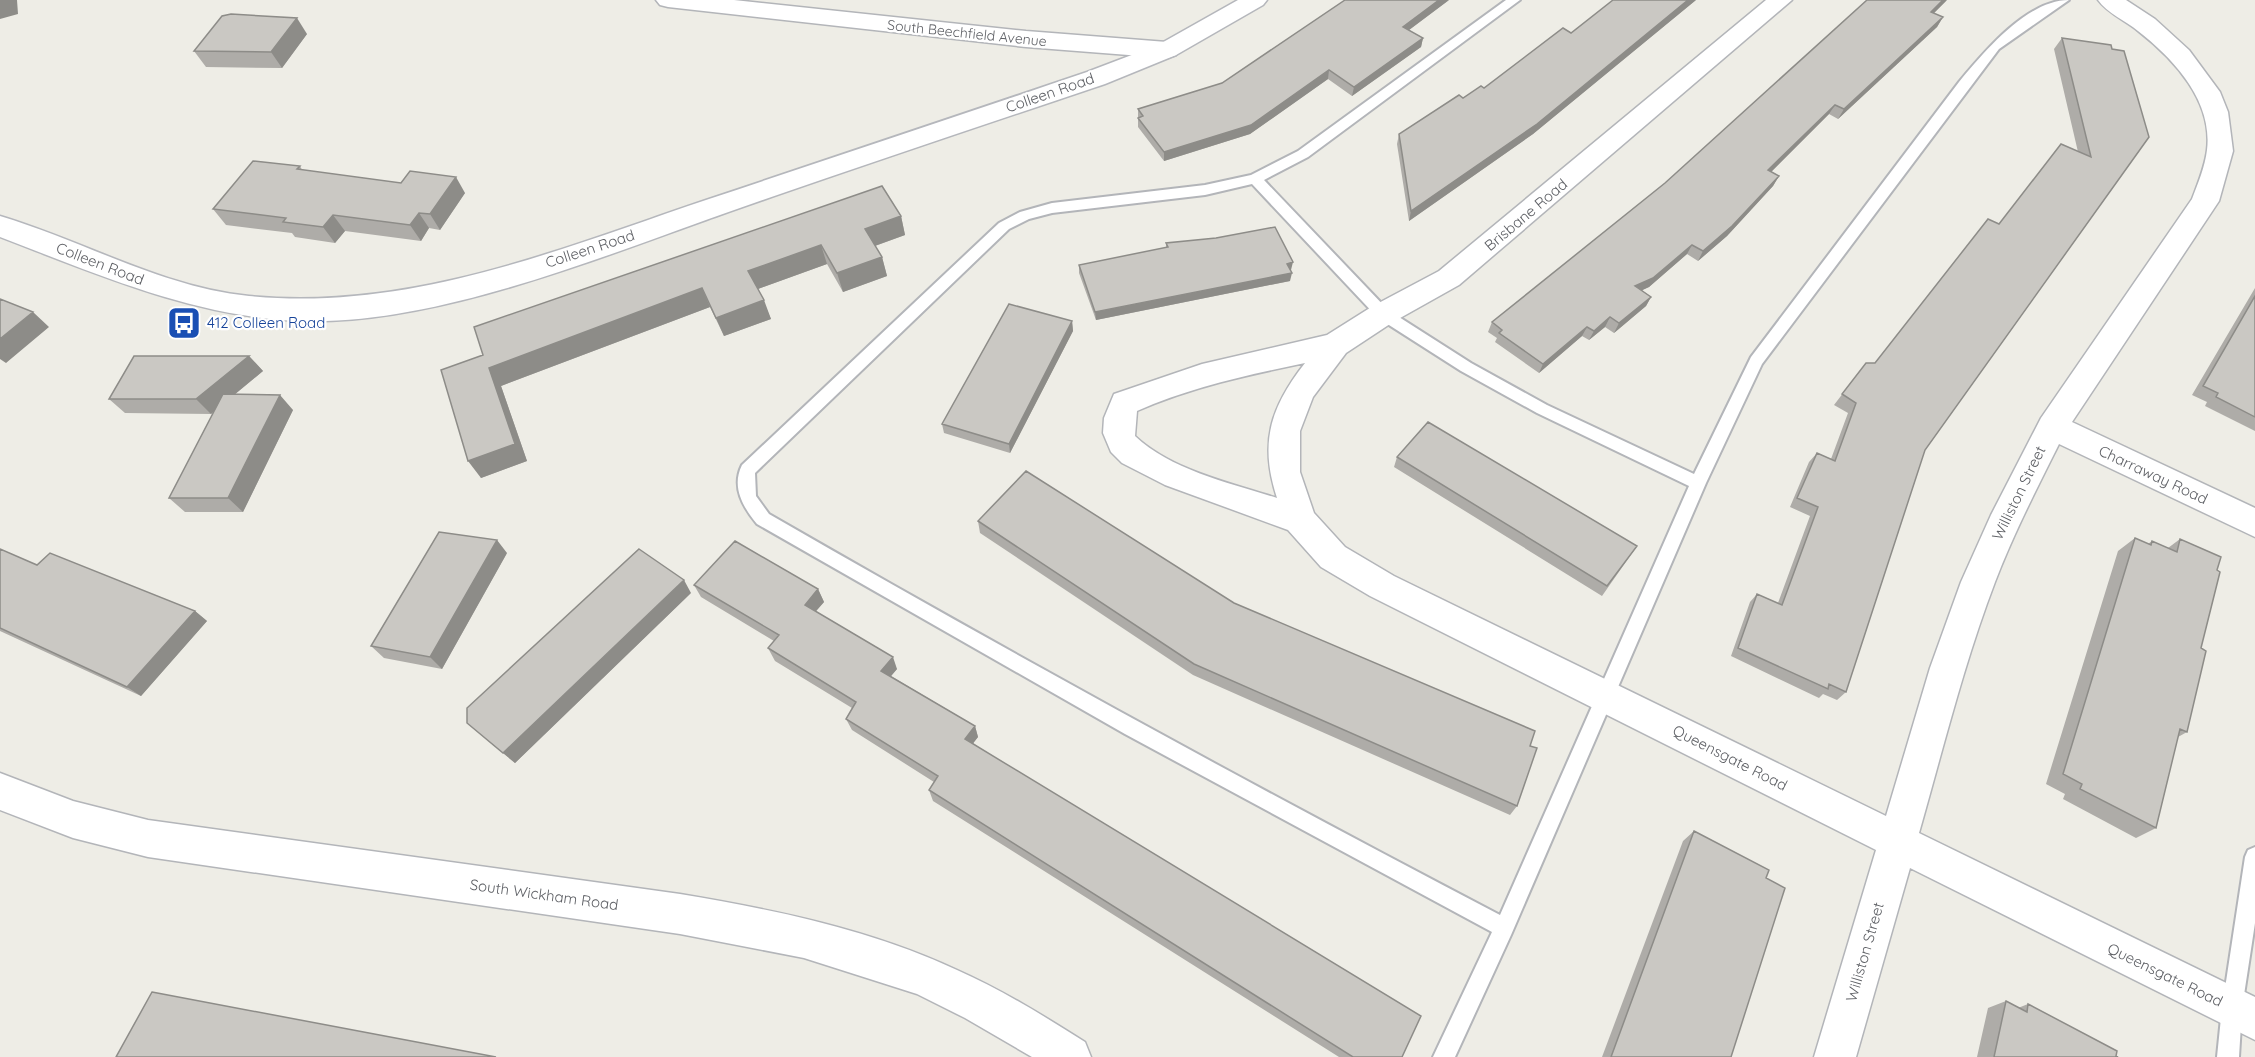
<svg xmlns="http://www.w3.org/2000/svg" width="2255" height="1057" font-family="Quicksand,sans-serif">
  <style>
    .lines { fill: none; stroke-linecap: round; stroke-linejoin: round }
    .lane-casing { stroke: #b3b5b9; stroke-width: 4 }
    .street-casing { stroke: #b3b5b9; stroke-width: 3 }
    .secondary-casing { stroke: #b5b7bc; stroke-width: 3 }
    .lane { fill: #fff; fill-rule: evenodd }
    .street { fill: #fff; fill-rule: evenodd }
    .secondary { fill: #fff; fill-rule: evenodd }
    .wall { fill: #aeaca8 }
    .shaded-wall { fill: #8d8c88 }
    .building { fill: #cac8c3; stroke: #8d8c88; stroke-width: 1.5 }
    .labels { text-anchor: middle; stroke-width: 4.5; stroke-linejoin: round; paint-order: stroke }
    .far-street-label { font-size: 14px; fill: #5e6065; stroke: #fff }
    .street-label { font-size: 15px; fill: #5e6065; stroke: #fff }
    .transit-label { font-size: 15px; fill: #164399; stroke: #fff; text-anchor: start }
  </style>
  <rect width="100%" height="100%" fill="#eeede6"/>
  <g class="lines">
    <defs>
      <path id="lane" d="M1506 0H1520L1308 157 1264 180 1388 310 1471 363 1547 405 1694 474 1751 357 1959 82C1984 52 2027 0 2069 0L1999 49 1762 364 1706 483 1511 935 1455 1057H1433L1492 932 1125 734 757 524C743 507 731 487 742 465L999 223 1020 212 1052 203 1205 185 1251 175 1298 151ZM1252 184 1378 318 1461 371 1537 413 1689 486 1500 915C1253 786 1010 653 769 514L756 496 755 473 1009 229 1029 219 1052 213 1205 195Z
        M2255 847V923L2242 1008 2239 1057H2217L2222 1008 2245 857 2248 850Z"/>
      <path id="street" d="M656 0H734L1026 31 1167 42 1176 45 1179 50 1176 55 1167 58 1026 47 668 7 660 5Z
        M1766 0H1792L1459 285 1393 322 1346 353 1313 397 1300 431V472L1314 513 1345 547 1394 576 1886 816 1930 668 1961 582 1991 515 2041 418 2192 199C2198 183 2205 167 2207 150 2213 101 2174 59 2138 31 2126 21 2107 13 2098 0H2126L2155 19 2189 50 2220 92 2228 112 2233 151 2219 201 2072 422 2255 508V537L2059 444C2036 490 2013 535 1995 582 1964 663 1943 749 1919 833L2255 997V1040L1910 868 1856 1057H1814L1876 850 1370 596 1321 567 1288 530 1165 485 1122 463 1111 452 1103 433 1104 418 1114 394 1202 364 1327 335 1373 306 1439 271ZM1305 363C1270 408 1259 443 1277 498 1230 483 1171 470 1135 436L1137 411C1191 387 1248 375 1305 363Z
        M0 773 73 801 148 820 680 894C775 910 869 929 957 970 1002 990 1044 1016 1085 1042L1091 1057H1032L965 1018 917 994 804 958 680 934 148 857 73 838 0 810Z"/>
      <path id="secondary" d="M1238 0H1267L1263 5 1176 55 1105 84C977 127 848 170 720 215 596 259 432 326 300 321 194 317 97 274 0 237V216C84 241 161 287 249 296 410 312 560 249 709 199 835 157 961 115 1087 72L1158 45Z"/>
    </defs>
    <use href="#lane" class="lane-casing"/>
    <use href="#street" class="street-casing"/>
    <use href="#secondary" class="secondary-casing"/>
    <use href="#lane" class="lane"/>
    <use href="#street" class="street"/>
    <use href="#secondary" class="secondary"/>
  </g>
  <path class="wall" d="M1449 0 1409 30 1423 38 1421 47 1352 96 1328 79 1250 134 1164 161 1138 127V109L1222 83Z
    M1696 0 1533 134 1409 221 1397 144 1399 134 1484 88 1571 33Z
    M1947 0 1934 13 1943 17 1937 27 1838 119 1829 114 1771 172 1779 176 1773 186 1727 236 1698 261 1687 254 1649 287 1642 290 1651 297 1646 306 1614 333 1605 327 1589 340 1582 336 1539 373 1495 342 1497 338 1488 332 1492 322Z
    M307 34 282 68 206 67 194 51Z
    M2062 38 2112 49 2149 137 1925 450 1846 692 1837 700 1823 694 1819 698 1731 656 1750 602 1757 594 1778 603 1810 516 1790 507 1809 462 1817 453 1831 459 1848 413 1834 405 1866 363H1875L1999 224 2078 152 2054 49Z
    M300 166 302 170 465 193 440 230 429 228 421 241 345 231 335 243 295 237 292 233 226 225 213 209Z
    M901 216 905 235 875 246 882 257 887 276 843 292 827 264 758 289 771 319 724 336 710 307 501 386 527 461 481 478 441 370Z
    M1166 243 1291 270 1290 271V281L1096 320 1079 273V265L1166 248Z
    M2255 288V431L2205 406 2207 402 2192 395Z
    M1072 321 1073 331 1010 453 944 433 942 424Z
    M249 356 263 371 234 395 293 410 243 512H185L169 498 215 410 211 414 125 413 109 399Z
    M1397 457 1637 546 1602 596 1394 467Z
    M978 521 1234 603 1530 746 1517 806 1510 815 1193 675 980 533Z
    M2135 538 2148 544 2152 541 2168 548 2180 539 2217 570 2201 648 2187 732 2178 737 2156 828 2136 838 2063 799 2065 794 2046 784 2118 551Z
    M0 549 37 565 195 611 207 621 141 696 0 631Z
    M507 553 442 669 384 658 371 646Z
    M694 585 818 589 824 602 816 611 897 669 891 676 975 726 978 737 973 743 1402 1057H1339L933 801 929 790 934 782 852 730 846 719 852 708 775 661 768 648 774 641 701 597Z
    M691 593 515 763 467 723Z
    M1694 831 1766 878 1731 1057H1602L1683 841Z
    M2006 1001 2018 1008 2028 1004 2118 1057H1977L1988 1008Z"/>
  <path class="shaded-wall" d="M0 0H17L18 14 0 19Z
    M1439 0H1449L1401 36 1403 27Z
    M1688 0H1696L1533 134 1409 221 1411 211Z
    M1943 0H1947L1925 22 1931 12Z
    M1943 17 1937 27 1838 119 1844 109Z
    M297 18 307 34 282 68 271 52Z
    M1423 38 1421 47 1352 96 1354 87Z
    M1329 70 1328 79 1250 134 1164 161V152Z
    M1835 105 1829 114 1763 180 1768 170Z
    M1779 176 1773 186 1727 236 1698 261 1703 251Z
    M456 177 465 193 440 230 430 214Z
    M419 213 429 228 421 241 410 225Z
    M333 215 345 231 335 243 323 227Z
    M901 216 905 235 869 248 865 229Z
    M821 245 827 264 755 290 748 271Z
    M1692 245 1687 254 1649 287 1630 296 1635 286Z
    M882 257 887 276 843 292 837 273Z
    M1293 262 1291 270 1286 272 1287 264Z
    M1292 273 1290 281 1096 320 1095 312Z
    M702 288 710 307 501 386 527 461 481 478 468 461 489 368Z
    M1651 297 1646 306 1614 333 1619 323Z
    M764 300 771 319 724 336 716 318Z
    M33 312 49 327 6 363 0 359V339Z
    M1610 317 1605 327 1589 340 1594 331Z
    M1072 321 1073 331 1010 453 1009 444Z
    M1587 327 1582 336 1539 373 1543 364Z
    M249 356 263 371 211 414 196 399Z
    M280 395 293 410 243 512 228 498Z
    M497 540 507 553 442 669 430 657Z
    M684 580 691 593 515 763 503 753Z
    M818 589 824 602 810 618 805 605Z
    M195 611 207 621 141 696 127 687Z
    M893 657 897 669 886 682 881 671Z
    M975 726 978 737 968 750 965 739Z"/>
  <path class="building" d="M1345 0H1439L1403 27 1423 38 1354 87 1329 70 1251 125 1164 152 1138 118 1143 116 1138 109 1222 83Z
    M1613 0H1688L1537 124 1411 211 1399 134 1459 95 1463 98 1481 86 1484 88 1563 28 1571 33Z
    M1867 0H1943L1931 12 1943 17 1844 109 1835 105 1768 170 1779 176 1732 226 1703 251 1692 245 1653 278 1635 286 1651 297 1619 323 1610 317 1594 331 1587 327 1543 364 1499 333 1502 330 1492 322 1665 183Z
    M231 14 297 18 271 52 194 51 222 16Z
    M2062 38 2111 45 2112 49 2124 51 2149 137 1925 450 1846 692 1829 684 1828 689 1738 648 1757 594 1782 605 1818 507 1797 498 1817 453 1835 461 1856 403 1842 394 1866 363H1875L1988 219 1999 224 2061 144 2091 157Z
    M253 161 300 166 297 169 401 183 410 171 456 177 430 214 419 213 410 225 333 215 323 227 283 222 286 218 213 209Z
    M882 186 901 216 865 229 882 257 837 273 821 245 748 271 764 300 716 318 702 288 489 368 515 444 468 461 441 370 483 355 474 327Z
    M1275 227 1293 262 1287 264 1292 273 1095 312 1079 265 1168 247 1166 243 1216 238Z
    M2255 296V417L2216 397 2218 393 2203 386Z
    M0 299 33 312 0 339Z
    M1009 304 1072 321 1009 444 942 424Z
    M134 356H249L196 399H109Z
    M223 394 280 395 228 498H169Z
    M1428 422 1637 546 1607 586 1397 457Z
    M1026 471 1234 603 1535 731 1530 746 1537 748 1517 806 1194 664 978 521Z
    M439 532 497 540 430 657 371 646Z
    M2135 538 2151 545 2152 541 2177 552 2180 539 2221 557 2217 570 2220 572 2201 648 2206 651 2187 732 2180 729 2156 828 2080 789 2082 784 2063 774Z
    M735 541 818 589 805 605 893 657 881 671 975 726 965 739 1421 1016 1402 1057H1353L929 790 938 776 846 719 856 702 768 648 779 635 694 585Z
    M0 549 37 565 50 553 195 611 127 687 0 628Z
    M639 549 684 580 503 753 467 723V708Z
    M1694 831 1769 870 1766 878 1785 888 1731 1057H1611Z
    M152 992 496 1057H116Z
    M2006 1001 2027 1012 2028 1004 2117 1051 2116 1056 2118 1057H1994Z"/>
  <defs>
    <symbol id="bus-square" viewBox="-11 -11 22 22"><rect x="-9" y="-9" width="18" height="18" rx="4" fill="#1a4fb4" stroke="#fff"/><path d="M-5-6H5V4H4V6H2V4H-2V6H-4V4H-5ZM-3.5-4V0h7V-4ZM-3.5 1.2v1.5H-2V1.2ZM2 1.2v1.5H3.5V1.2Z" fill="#fff"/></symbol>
  </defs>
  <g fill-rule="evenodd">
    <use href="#bus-square" x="165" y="304" width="38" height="38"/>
  </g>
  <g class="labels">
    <g class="far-street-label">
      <text transform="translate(967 33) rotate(6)" y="5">South Beechfield Avenue</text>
    </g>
    <g class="street-label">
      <text transform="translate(1050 93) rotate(-19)" y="5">Colleen Road</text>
      <text transform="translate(1526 215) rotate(-40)" y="5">Brisbane Road</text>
      <text transform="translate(590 249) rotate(-18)" y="5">Colleen Road</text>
      <text transform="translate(100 264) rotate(21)" y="5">Colleen Road</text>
      <text transform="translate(2153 475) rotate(25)" y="5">Charraway Road</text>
      <text transform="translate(2019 493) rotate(-64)" y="5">Williston Street</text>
      <text transform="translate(1730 758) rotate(27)" y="5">Queensgate Road</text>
      <text transform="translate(544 895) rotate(8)" y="5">South Wickham Road</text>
      <text transform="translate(1865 952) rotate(-74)" y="5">Williston Street</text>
      <text transform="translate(2165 975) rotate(26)" y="5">Queensgate Road</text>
    </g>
    <g class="transit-label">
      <text x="207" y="328">412 Colleen Road</text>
    </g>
  </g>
</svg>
